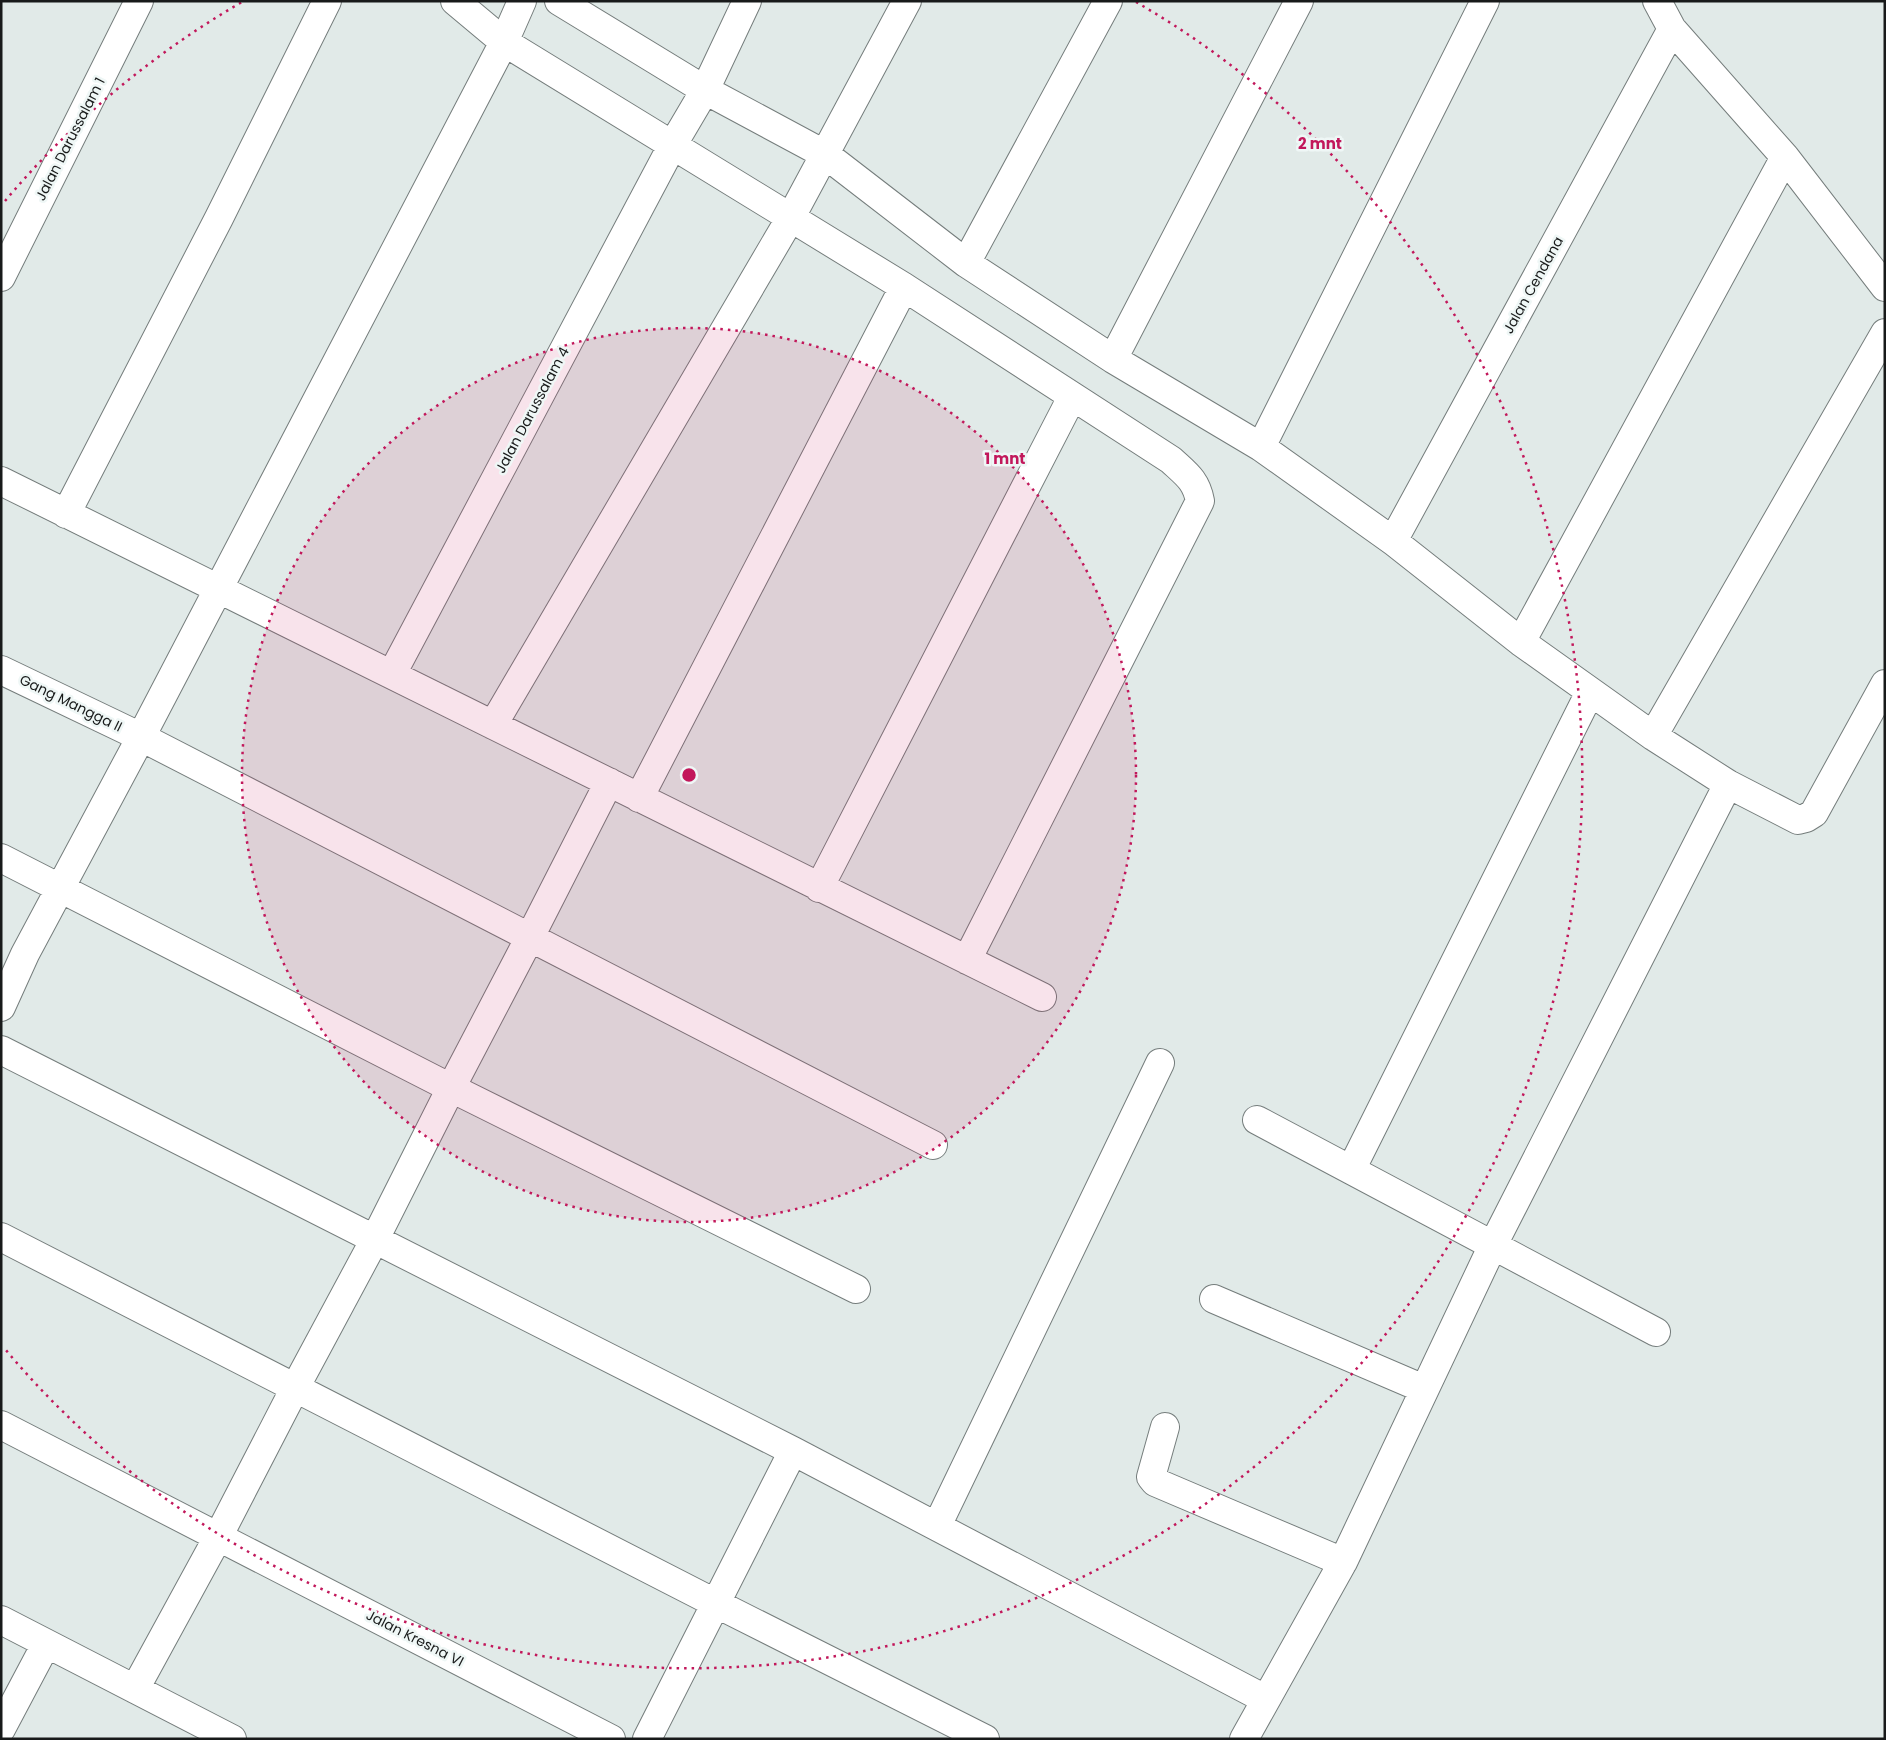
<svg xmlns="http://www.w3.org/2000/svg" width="1886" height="1740" font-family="Poppins,sans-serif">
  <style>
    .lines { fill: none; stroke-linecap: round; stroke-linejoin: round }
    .minor-casing { stroke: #757d7c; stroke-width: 30 }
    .minor { stroke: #fff; stroke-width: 28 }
    .ring { fill: none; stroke: #c2185b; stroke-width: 2.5; stroke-dasharray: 2.5 5 }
    .labels { text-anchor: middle; stroke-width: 5; stroke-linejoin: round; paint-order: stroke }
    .street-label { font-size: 14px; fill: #181a1a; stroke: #eff7f6 }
    .centre { fill: #c2185b; stroke: #eff7f6; stroke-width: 2.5 }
    .ring-label { font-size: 15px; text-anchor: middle; font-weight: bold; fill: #c2185b; stroke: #eff7f6; stroke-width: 5; stroke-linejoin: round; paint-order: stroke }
  </style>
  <rect width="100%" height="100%" fill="#e1eae8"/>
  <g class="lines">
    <defs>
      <path id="minor" d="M455 1 504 42 904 287 1171 460C1186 474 1196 480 1200 501L967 960
        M559 1 705 90 826 155 966 263 1113 359 1261 447 1393 541 1521 642 1653 736 1728 784 1798 820 1806 818 1814 813 1885 684
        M1657 1 1672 29 1785 157 1885 287
        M966 263 1108 1
        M1 277 139 1
        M1113 359 1299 1
        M1261 447 1485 1
        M1 481 1042 997
        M66 514 219 218 327 1
        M1393 541 1672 29
        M1521 642 1785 157
        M1 670 141 737 933 1145
        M392 674 672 146 705 90 747 1
        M493 725 791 217 907 1
        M1653 736 1885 333
        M639 798 904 287
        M1 858 451 1088 856 1289
        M819 888 1072 397
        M1 1007 25 954 141 737 504 42 522 1
        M1 1050 793 1451 1265 1699
        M1257 1120 1656 1332
        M1351 1170 1590 692
        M1 1237 717 1604 985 1739
        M1214 1299 1424 1389
        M1 1425 611 1739
        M1165 1427 1151 1477 1155 1482 1343 1562
        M937 1526 1160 1063
        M1 1620 232 1739
        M135 1689 218 1537 295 1388 375 1239 451 1088 530 937 609 782
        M1 1729 46 1644
        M647 1739 793 1451
        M1244 1739 1343 1562 1493 1245 1728 784"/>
    </defs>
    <use href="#minor" class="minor-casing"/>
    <use href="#minor" class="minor"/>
  </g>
  <circle cx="689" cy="775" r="447" fill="#c2185b" fill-opacity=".12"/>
  <g class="ring">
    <circle cx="689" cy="775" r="447"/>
    <path d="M5 201A893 893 0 0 1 242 2M1136 2A893 893 0 1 1 5 1349"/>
  </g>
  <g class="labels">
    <g class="street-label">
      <text transform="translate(70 139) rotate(-63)" y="5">Jalan Darussalam 1</text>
      <text transform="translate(1533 285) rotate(-61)" y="5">Jalan Cendana</text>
      <text transform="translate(532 410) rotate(-62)" y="5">Jalan Darussalam 4</text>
      <text transform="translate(71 703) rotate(26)" y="5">Gang Mangga II</text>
      <text transform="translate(415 1638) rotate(27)" y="5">Jalan Kresna VI</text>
    </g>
  </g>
  <circle cx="689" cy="775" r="8" class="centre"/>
  <g class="ring-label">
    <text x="1320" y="149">2 mnt</text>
    <text x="1005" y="464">1 mnt</text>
  </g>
  <rect width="1886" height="1740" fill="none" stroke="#181a1a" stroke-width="5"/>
</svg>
